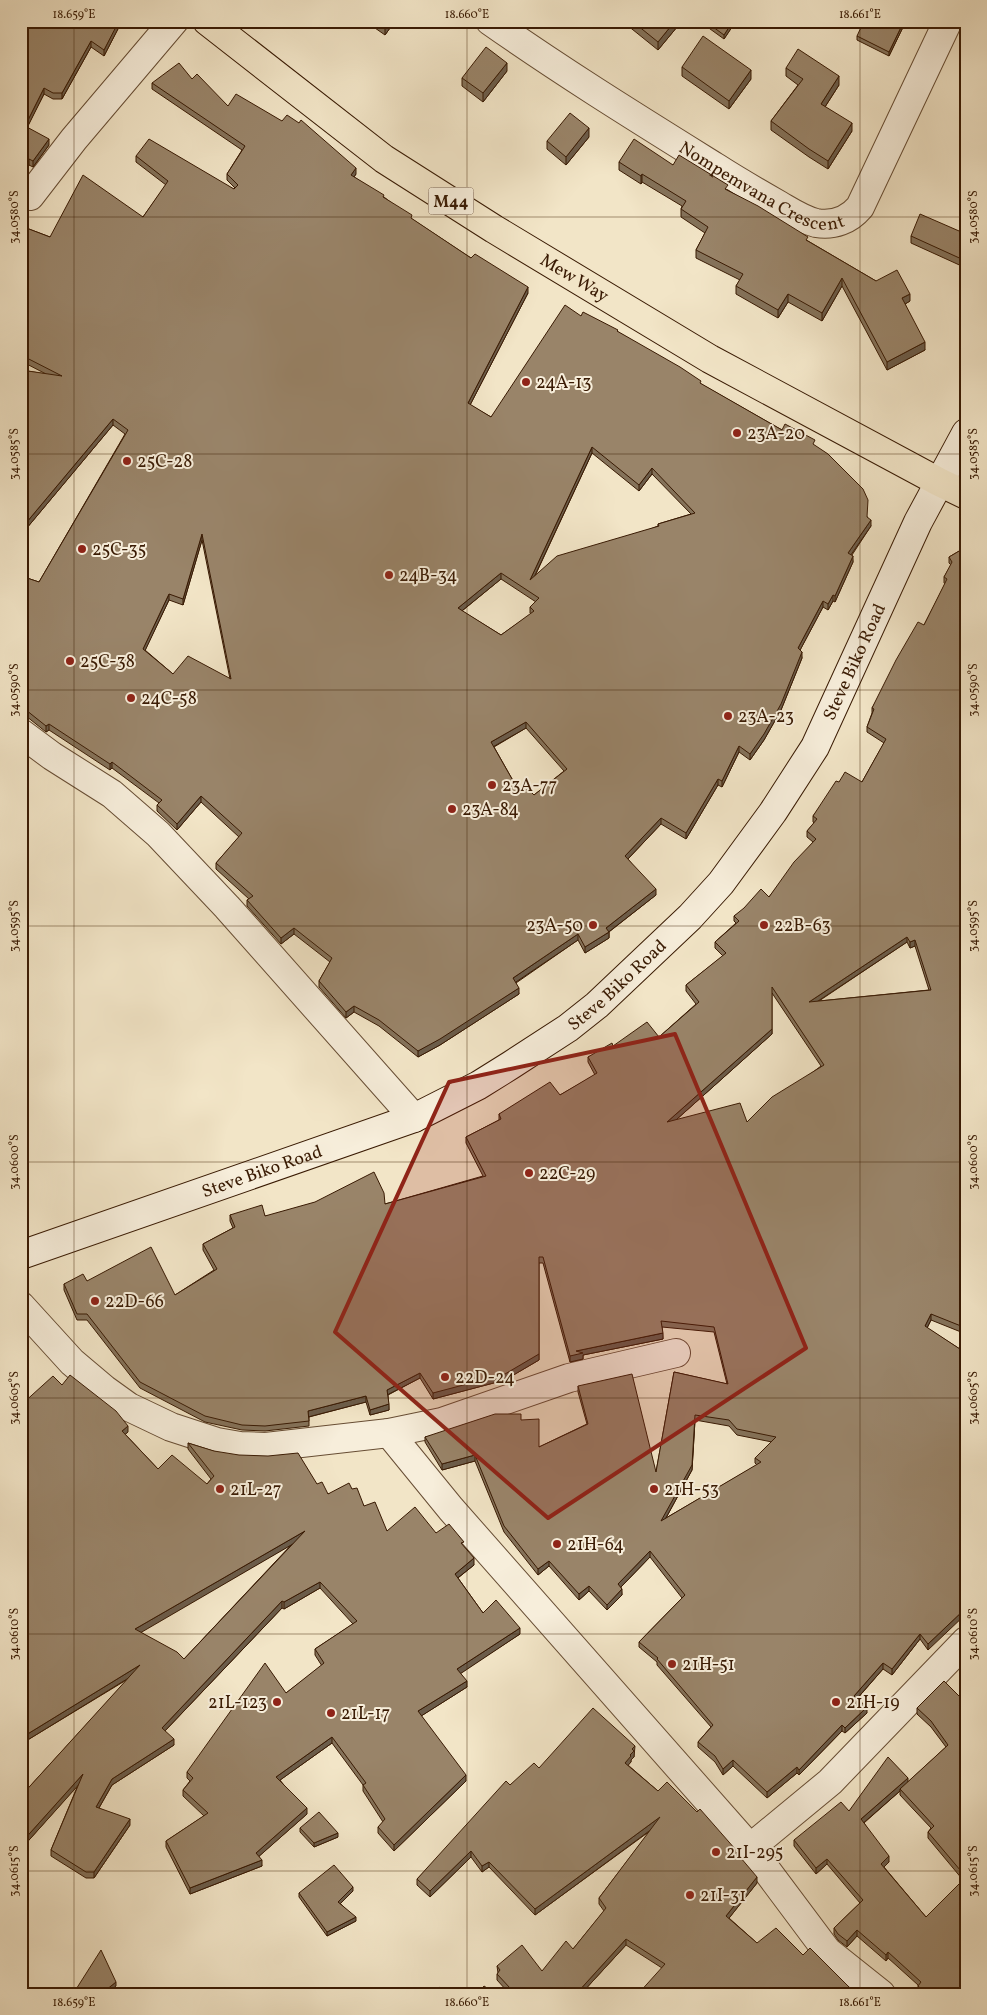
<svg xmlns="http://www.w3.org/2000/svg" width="987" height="2015" font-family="Vollkorn,serif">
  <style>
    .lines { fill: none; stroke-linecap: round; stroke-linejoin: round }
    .street-casing { stroke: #674d34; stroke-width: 30 }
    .secondary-casing { stroke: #391a03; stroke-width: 30 }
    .primary-casing { stroke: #391a03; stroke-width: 30 }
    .street { stroke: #f7eedb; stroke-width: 28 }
    .secondary { stroke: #f7eedb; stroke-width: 28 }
    .primary { stroke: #f2e5c7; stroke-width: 28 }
    .wall { fill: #84725a; stroke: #391a03; fill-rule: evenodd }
    .shaded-wall { fill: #6b5c4a; stroke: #391a03 }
    .building { fill: #998469; stroke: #391a03; fill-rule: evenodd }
    .marked { fill: #8f2418; fill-opacity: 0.2; stroke: #8f2418; stroke-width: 4; stroke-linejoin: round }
    .ticks { fill: none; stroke: #391a03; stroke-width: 1; stroke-opacity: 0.45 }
    .poi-dot { fill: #8f2418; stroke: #f7eedb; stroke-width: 2 }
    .labels { text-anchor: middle; stroke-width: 4; stroke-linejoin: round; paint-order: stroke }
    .shield { fill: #f7eedb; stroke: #725a44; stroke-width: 1 }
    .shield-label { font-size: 16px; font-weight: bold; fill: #391a03 }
    .street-label { font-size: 18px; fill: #391a03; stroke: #f7eedb }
    .poi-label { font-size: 18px; fill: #391a03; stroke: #f7eedb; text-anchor: start }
    .neatline { fill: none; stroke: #391a03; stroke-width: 2 }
    .ticks-label { font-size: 12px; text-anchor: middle; fill: #391a03 }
  </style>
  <rect width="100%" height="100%" fill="#f2e5c7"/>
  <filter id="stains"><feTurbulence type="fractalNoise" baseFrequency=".004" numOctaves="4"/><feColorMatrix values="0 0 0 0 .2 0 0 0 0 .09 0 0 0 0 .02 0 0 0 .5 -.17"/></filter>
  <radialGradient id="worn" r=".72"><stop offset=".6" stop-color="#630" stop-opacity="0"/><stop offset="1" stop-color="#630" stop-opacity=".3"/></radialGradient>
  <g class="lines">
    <defs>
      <g id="street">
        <path id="s1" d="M490 21C564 73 640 120 717 168 737 181 758 193 779 205 791 212 803 220 816 223 834 226 849 220 860 207L948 21"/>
        <path d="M30 196 74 139 174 21"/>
        <path d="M21 733 52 756 112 794 158 834 227 907 414 1118"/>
        <path d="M21 1306 72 1362 104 1389 129 1407 171 1427 217 1442 240 1446 266 1447 389 1433 442 1422 569 1378 676 1353"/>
        <path d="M389 1433 451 1509 750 1848 827 1951 881 1994"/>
        <path d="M750 1848 830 1782 966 1641"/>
      </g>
      <g id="secondary">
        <path id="s2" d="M21 1255 414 1118 479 1085 511 1065 568 1028 597 1005 690 917 721 883 773 812 815 747 918 522 966 433"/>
      </g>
      <g id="primary">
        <path id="s3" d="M207 21 384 159 494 229 710 359 939 482 966 495"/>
      </g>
    </defs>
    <use href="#street" class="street-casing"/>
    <use href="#secondary" class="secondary-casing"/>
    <use href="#primary" class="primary-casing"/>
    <use href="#street" class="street"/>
    <use href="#secondary" class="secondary"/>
    <use href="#primary" class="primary"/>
  </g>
  <path class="wall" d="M21 21H120V25L104 56 91 47 62 99H53L44 94 27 127 49 145 33 167 29 165 21 180Z
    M365 21H395L385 35Z
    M622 21H682L658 50Z
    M699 21H736L724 39Z
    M906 21 889 56 857 40V36Z
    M682 67 751 79 729 109 682 76Z
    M786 68 839 85 825 107 852 131 828 169 809 157 771 130V121L798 85 786 76Z
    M507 71 483 102 462 86V78Z
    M192 79 228 106 356 174 354 177 384 197 412 219 471 258 528 293 470 405 491 417 581 316 618 332 701 384 782 430 815 446 868 518 871 526 852 555 853 562 835 602 833 601 828 610 823 607 800 650 802 658 781 710 764 740 750 760 739 752 722 787 718 785 686 839 661 824 628 859 656 895 609 932V938L585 953 578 940 516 983 519 994 440 1045 418 1057 379 1026 354 1012 346 1018 319 987V981L330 962 294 934 281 944 247 906V900L249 899 216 869V863L239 837 201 802 177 830 157 811V805L159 803 112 768 110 770 49 730 46 732 21 712V576L39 582 125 434 113 425 26 529 21 525V370L46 374 21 361V226L50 237 143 217 166 185 136 162V156L234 189 235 188 227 180V174L242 150 152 89V83ZM592 453 639 491 652 474 691 514 658 524V526L535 576ZM202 540 230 679 173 674 145 650 169 600 183 605ZM501 579 536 602 530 607V613L531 614 501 635 462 611ZM526 728 564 771 534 795 520 793 494 747Z
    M966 105V123L962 122V114Z
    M589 137 566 165 547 149V141Z
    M619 162 673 165 728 190 808 241 910 301 905 304 925 350 887 370 842 286 822 321 788 302 778 318 736 294V286L740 280 696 258V250L705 233 681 217V209L682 206 642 182 641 184 619 170Z
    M966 234V268L911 243V236Z
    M966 547V1334L931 1320 927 1328 966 1353 928 1650 920 1639 892 1675 883 1669 857 1699 867 1713 845 1733 842 1731 799 1775 797 1773 767 1798 733 1766 723 1775 715 1762 698 1747V1742L711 1727 657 1665V1662L639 1647V1642L682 1598 650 1557 621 1587 622 1595 607 1610 589 1591 579 1600 549 1566 538 1575 504 1532 475 1461 442 1470 425 1442V1437L521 1420 539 1447 587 1424 578 1392V1386L656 1472 674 1372 727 1384 714 1332 662 1327 663 1339 583 1355V1359L570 1362 543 1263H539V1360L505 1380 433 1399 420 1378 388 1395 389 1410 370 1415 366 1402 309 1417V1426L265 1431 242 1430 205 1422 140 1388 87 1320H77L64 1290V1284L87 1281 175 1295 214 1270 203 1250V1244L233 1228 230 1221V1215L265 1216 385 1204 483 1176 466 1143V1137L499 1120V1114L560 1095 595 1075 588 1062V1057L613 1046 659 1037 696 1004 686 991V985L723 956 715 948V942L736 923 734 921V916L769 897 813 842 807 837V831L814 823 813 822V816L839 782H862L884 743 867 732V727L872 713V708L924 625 945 584 944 583V577L951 565 949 563V557ZM907 942 910 948 915 946 929 990 819 1001ZM772 993 821 1066 747 1122 676 1120 772 1034ZM695 1420 729 1426 737 1435 772 1442 755 1458V1463L757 1465 666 1518 692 1470Z
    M62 1385 128 1432 125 1434 158 1469 207 1484 211 1479 188 1449V1443L317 1484 328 1494 352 1489 364 1506 387 1531 436 1533 464 1547 474 1565 458 1578 483 1613 520 1634 460 1673 467 1687 421 1716 466 1781 394 1851 378 1833V1827L383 1822 363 1791V1785L332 1743 280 1780 307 1814 259 1856 262 1866 190 1894 166 1847V1841L204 1816 183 1796V1790L190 1781 187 1778V1772L286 1693 322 1666 315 1655V1649L353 1624 320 1588 284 1609 282 1608 165 1731 174 1745 112 1785 99 1808 130 1825 94 1878H86L51 1856V1850L78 1785 21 1849V1796L128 1679 21 1744V1405ZM292 1544 184 1659 140 1632Z
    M966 1703V1994H920L918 1992V1985L888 1958 886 1961 857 1936 847 1947 838 1940 834 1934V1928L860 1903 827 1864 816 1874 794 1846V1840L849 1811 908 1782 946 1747 931 1727 917 1714V1708ZM900 1791V1795L931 1828 928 1832V1838L963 1880 926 1917 884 1867 889 1862 864 1823Z
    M635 1752 634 1753V1757L631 1760V1762L628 1765 658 1791 736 1852 757 1883 729 1918 757 1943 803 1955 662 1968 626 1945 581 1994H504L507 1991 497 1980V1974L498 1973 497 1966 542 1971 573 1949 604 1911 599 1904V1898L650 1831 535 1915 489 1867 482 1872 471 1857 430 1897 417 1885V1879L510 1785 539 1768Z
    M300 1828 338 1837 314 1847 300 1832Z
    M353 1891 340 1903 356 1921 327 1936 299 1897V1893Z"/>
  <path class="shaded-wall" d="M118 21H120V25L104 56V50Z
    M389 21H395L385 35V27Z
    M675 21H682L658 50V42Z
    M733 21H736L724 39V35Z
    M904 21H906L889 56V52Z
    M91 41V47L62 99V93Z
    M507 63V71L483 102V93Z
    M751 70V79L729 109V101Z
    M839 76V85L821 113V104Z
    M44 88V94L25 132V126Z
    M852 123V131L828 169V161Z
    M589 128V137L566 165V157Z
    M49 139V145L33 167V161Z
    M29 159V165L21 180V174Z
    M356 168V174L351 181V175Z
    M642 174V182L641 184V176Z
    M842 278V286L822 321V313Z
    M528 287V293L468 409V403Z
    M788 294V302L778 318V310Z
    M910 294V301L902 306V298Z
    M925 342V350L887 370V362Z
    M113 419V425L26 529V523Z
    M592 447V453L530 586V580Z
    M652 468V474L639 491V485Z
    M871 520V526L848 559V553Z
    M202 534V540L183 605V599Z
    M853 556V562L835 602V596Z
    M501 573V579L458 614V608Z
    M169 594V600L143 655V649Z
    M833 595V601L828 610V604Z
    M823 601V607L798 654V648Z
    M802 652V658L781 710 764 740 750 760V754Z
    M526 722V728L491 748V742Z
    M49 724V730L46 732V726Z
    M739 746V752L722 787V781Z
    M112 762V768L110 770V764Z
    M718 779V785L686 839V833Z
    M201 796V802L177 830V824Z
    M661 818V824L625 862V856Z
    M656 889V895L606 934V928Z
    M294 928V934L281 944V938Z
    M609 932V938L585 953V947Z
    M578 934V940L513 984V978Z
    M907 937V942L809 1007V1002Z
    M915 940V946L910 948V942Z
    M519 988V994L440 1045 418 1057V1051Z
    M354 1006V1012L346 1018V1012Z
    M772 1029V1034L667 1128V1122Z
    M931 1314V1320L925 1332V1326Z
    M663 1333V1339L583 1355V1359L570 1362V1356L576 1351Z
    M539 1354V1360L505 1380 433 1399V1393Z
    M420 1373V1378L387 1395V1390Z
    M366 1396V1402L308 1417V1411Z
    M389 1404V1410L370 1415V1410Z
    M695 1420 692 1470 661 1527V1521Z
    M128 1426V1432L122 1437V1431Z
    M475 1455V1461L442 1470V1464Z
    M305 1531V1537L135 1636V1629Z
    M650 1551V1557L618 1590V1584Z
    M474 1558V1565L455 1580V1574Z
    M549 1561V1566L538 1575V1569Z
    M320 1582V1588L284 1609V1602Z
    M589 1586V1591L579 1600V1594Z
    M622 1589V1595L607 1610V1605Z
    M282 1601V1608L162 1734V1728Z
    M966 1608V1614L928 1650V1644Z
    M520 1628V1634L457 1676V1669Z
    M920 1634V1639L892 1675V1669Z
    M883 1663V1669L854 1702V1696Z
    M140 1665V1671L21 1744V1738Z
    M467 1681V1687L418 1718V1711Z
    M867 1707V1713L845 1733V1728Z
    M842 1725V1731L799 1775V1770Z
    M332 1737V1743L276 1783V1777Z
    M174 1739V1745L112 1785 96 1813V1807L112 1779Z
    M635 1746 634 1757 631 1760V1762L625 1769V1763L630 1755 632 1749Z
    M733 1760V1766L723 1775V1769Z
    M797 1767V1773L767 1798V1792Z
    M83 1774V1780L21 1849V1843Z
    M466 1775V1781L394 1851V1845Z
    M908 1778V1784L900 1789V1791L861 1825V1819Z
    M307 1808V1814L256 1859V1853Z
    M660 1817V1823L535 1915V1909Z
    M130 1819V1825L94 1878V1872Z
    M338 1833V1837L314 1847V1843Z
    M471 1851V1857L430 1897V1891Z
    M889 1856V1862L881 1870V1864Z
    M827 1859V1864L816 1874V1868Z
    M262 1860V1866L190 1894V1888Z
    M489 1862V1867L482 1872V1866Z
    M757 1877V1883L726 1922V1916Z
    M353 1887V1891L338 1906V1902Z
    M356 1917V1921L327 1936V1932Z
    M857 1930V1936L847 1947V1941Z
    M626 1939V1945L581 1994H576Z
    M888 1952V1958L886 1961V1955Z
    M116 1982V1986L106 1994H101Z"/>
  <path class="building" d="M21 21H119L104 50 91 41 62 93H53L44 88 25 126 49 139 33 161 29 159 21 174Z
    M377 21H389L385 27Z
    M632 21H675L658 42Z
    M705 21H733L724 35Z
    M864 21H904L889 52 857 36Z
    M703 36 751 70 729 101 682 67Z
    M486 47 507 63 483 93 462 78Z
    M798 49 839 76 821 104 852 123 828 161 809 149 771 121 803 79 786 68Z
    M179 63 192 79 197 74 228 106 236 94 282 121 287 115 299 123 301 120 356 168 351 175 384 195 383 197 412 215 411 218 471 258 475 254 528 287 468 403 491 417 565 305 581 316 583 312 618 330 617 331 680 367 701 381 700 383 782 430 785 424 815 440 813 444 828 454 863 489 868 500 867 517 871 520 848 553 853 556 835 596 833 595 828 604 823 601 798 648 802 652 781 704 764 734 750 754 739 746 722 781 718 779 686 833 661 818 625 856 656 889 606 928 609 932 585 947 578 934 513 978 519 988 440 1039 418 1051 379 1020 354 1006 346 1012 319 981 332 958 294 928 281 938 247 900 253 896 216 863 242 833 201 796 177 824 157 805 162 800 112 762 110 764 49 724 46 726 21 706V704L25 700 21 698V576L39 582 128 430 113 419 26 523 21 519V370L62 376 21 355V226L50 237 83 175 143 217 168 181 136 156 149 139 234 189 238 185 227 174 245 146 152 83ZM592 447 639 485 652 468 695 513 658 524 659 526 557 556 530 580ZM202 534 231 679 188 656 173 674 143 649 169 594 183 599ZM501 573 539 598 530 607 534 611 501 635 458 608ZM526 722 567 769 534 795 528 789 520 793 491 742Z
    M966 105V116L962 114Z
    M570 113 589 128 566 157 547 141Z
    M634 139 673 165 679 155 728 185 725 189 758 206 808 237 806 240 876 281 897 270 910 294 902 298 925 342 887 362 842 278 822 313 788 294 778 310 736 286 743 274 696 250 708 227 681 209 686 201 642 174 641 176 619 162Z
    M920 214 966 234V261L911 236Z
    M966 547V783L960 781 966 786V1328L931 1314 925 1326 966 1353V1599L963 1602 966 1604V1608L928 1644 920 1634 892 1669 883 1663 854 1696 867 1707 845 1728 842 1725 799 1770 797 1767 767 1792 733 1760 723 1769 715 1756 698 1742 713 1725 657 1659 658 1658 639 1642 685 1595 650 1551 618 1584 622 1589 607 1605 589 1586 579 1594 549 1561 538 1569 504 1526 475 1455 442 1464 425 1437 495 1414H521V1420L539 1419V1447L588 1424 578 1386 632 1374 656 1472 674 1372 728 1384 714 1327 661 1321 663 1333 576 1351 583 1353 570 1356 543 1257H539V1354L505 1374 433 1393 420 1373 387 1390 389 1404 370 1410 366 1396 308 1411 309 1421 265 1426 242 1425 205 1416 140 1382 87 1314H77L64 1284 83 1274 87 1281 151 1247 175 1295 217 1269 203 1244 235 1227 230 1215 262 1205 265 1216 315 1202 374 1172 384 1193 385 1204 486 1176 466 1137 501 1119 499 1114 550 1082 560 1095 597 1073 588 1057 612 1043 613 1046 647 1022 659 1037 699 1002 686 985 726 953 715 942 739 921 734 916 744 908 761 889 769 897 794 862 816 839 807 831 817 819 813 816 836 781 839 782 845 772 862 782 886 739 867 727 874 709 872 708 896 660 918 622 924 625 947 579 944 577 952 562 949 557ZM907 937 910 942 915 940 931 990 809 1002ZM772 987 824 1065 772 1097 747 1122 740 1103 667 1122 772 1029ZM695 1415 729 1420 737 1429 776 1437 755 1458 761 1462 661 1521 692 1465Z
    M70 1375 116 1411 128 1426 122 1431 158 1469 172 1455 207 1484 214 1476 188 1443 214 1451 239 1455 268 1456 298 1453 317 1484 322 1482 328 1494 349 1483 352 1489 357 1488 364 1506 375 1502 387 1531 415 1507 436 1533 449 1524 464 1542 461 1543 474 1558 455 1574 483 1613 496 1600 520 1628 457 1669 467 1681 418 1711 466 1775 394 1845 378 1827 385 1819 363 1785 366 1783 332 1737 276 1777 307 1808 256 1853 262 1860 190 1888 166 1841 208 1813 183 1790 193 1778 187 1772 265 1663 286 1693 324 1663 315 1649 357 1621 320 1582 284 1602 282 1601 162 1728 174 1739 112 1779 96 1807 130 1819 94 1872H86L51 1850 83 1774 21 1843V1796L140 1665 21 1738V1405L53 1376 62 1385ZM305 1531 184 1659 177 1652 135 1629Z
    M944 1681 966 1703V1994H927L918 1986 921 1982 888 1952 886 1955 857 1930 847 1941 838 1934 834 1928 863 1900 827 1859 816 1868 794 1840 841 1802 849 1811 888 1757 908 1778 861 1819 889 1856 881 1864 926 1917 966 1877 928 1832 934 1826 900 1789 948 1745 931 1721 917 1708Z
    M593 1708 635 1746 632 1749 634 1751 630 1755 631 1756 625 1763 658 1791 667 1782 697 1812 700 1809 736 1850 735 1851 757 1877 726 1916 757 1943 776 1928 803 1955 810 1948 856 1994H638L665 1964 626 1939 576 1994H504L510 1988 497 1974 500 1970 497 1966 522 1945 542 1971 566 1941 573 1949 606 1908 599 1898 660 1817 535 1909 489 1862 482 1866 471 1851 430 1891 417 1879 506 1781 510 1785 534 1763 539 1768Z
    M319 1812 338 1833 314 1843 300 1828Z
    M334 1865 353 1887 338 1902 356 1917 327 1932 299 1893Z
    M101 1950 116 1982 101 1994H73Z
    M484 1986 496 1994H477Z
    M440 1987 444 1994H432Z
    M449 1990 451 1994H445Z"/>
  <path class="marked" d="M675 1034 806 1348 548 1518 335 1332 449 1082Z"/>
  <path class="ticks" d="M74 21V1994M467 21V1994M860 21V1994M21 217H966M21 454H966M21 690H966M21 926H966M21 1162H966M21 1398H966M21 1634H966M21 1871H966"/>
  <g class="poi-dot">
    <circle cx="526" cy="382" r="5"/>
    <circle cx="737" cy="433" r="5"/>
    <circle cx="127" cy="461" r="5"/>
    <circle cx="82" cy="549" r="5"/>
    <circle cx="389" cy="575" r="5"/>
    <circle cx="70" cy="661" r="5"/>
    <circle cx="131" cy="698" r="5"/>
    <circle cx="728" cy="716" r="5"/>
    <circle cx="492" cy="785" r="5"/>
    <circle cx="452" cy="809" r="5"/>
    <circle cx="593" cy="925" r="5"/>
    <circle cx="764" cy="925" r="5"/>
    <circle cx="529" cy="1173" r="5"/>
    <circle cx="95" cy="1301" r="5"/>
    <circle cx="445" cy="1377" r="5"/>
    <circle cx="220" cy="1489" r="5"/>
    <circle cx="654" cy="1489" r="5"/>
    <circle cx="557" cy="1544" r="5"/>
    <circle cx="672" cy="1664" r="5"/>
    <circle cx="277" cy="1702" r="5"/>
    <circle cx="836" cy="1702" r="5"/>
    <circle cx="331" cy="1713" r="5"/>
    <circle cx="716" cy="1852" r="5"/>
    <circle cx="690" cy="1895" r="5"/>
  </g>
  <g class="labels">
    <rect class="shield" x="428.5" y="187.5" width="45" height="27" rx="4"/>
    <g class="shield-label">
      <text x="451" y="207">M44</text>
    </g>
    <g class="street-label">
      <text dy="6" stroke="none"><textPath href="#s1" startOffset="320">Nompemvana Crescent</textPath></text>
      <text dy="6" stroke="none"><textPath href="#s3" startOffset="449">Mew Way</textPath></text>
      <text dy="6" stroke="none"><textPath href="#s2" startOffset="1065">Steve Biko Road</textPath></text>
      <text dy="6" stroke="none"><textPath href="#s2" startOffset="660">Steve Biko Road</textPath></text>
      <text dy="6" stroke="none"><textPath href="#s2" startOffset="255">Steve Biko Road</textPath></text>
    </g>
    <g class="poi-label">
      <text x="536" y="388">24A-13</text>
      <text x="747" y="439">23A-20</text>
      <text x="137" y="467">25C-28</text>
      <text x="92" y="555">25C-35</text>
      <text x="399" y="581">24B-34</text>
      <text x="80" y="667">25C-38</text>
      <text x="141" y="704">24C-58</text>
      <text x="738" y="722">23A-23</text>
      <text x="502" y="791">23A-77</text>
      <text x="462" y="815">23A-84</text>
      <text x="583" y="931" text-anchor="end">23A-50</text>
      <text x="774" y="931">22B-63</text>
      <text x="539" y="1179">22C-29</text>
      <text x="105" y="1307">22D-66</text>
      <text x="455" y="1383">22D-24</text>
      <text x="230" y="1495">21L-27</text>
      <text x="664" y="1495">21H-53</text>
      <text x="567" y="1550">21H-64</text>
      <text x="682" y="1670">21H-51</text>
      <text x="267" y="1708" text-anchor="end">21L-123</text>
      <text x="846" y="1708">21H-19</text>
      <text x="341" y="1719">21L-17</text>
      <text x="726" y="1858">21I-295</text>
      <text x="700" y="1901">21I-31</text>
    </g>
  </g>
  <rect width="987" height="2015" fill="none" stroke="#f2e5c7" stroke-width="55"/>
  <rect x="28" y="28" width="932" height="1960" class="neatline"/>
  <g class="ticks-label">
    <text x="74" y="18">18.659°E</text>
    <text x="467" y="18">18.660°E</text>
    <text x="860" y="18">18.661°E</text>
    <text transform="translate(14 217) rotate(-90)" y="4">34.0580°S</text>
    <text transform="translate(973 217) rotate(-90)" y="4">34.0580°S</text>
    <text transform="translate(14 454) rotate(-90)" y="4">34.0585°S</text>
    <text transform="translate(973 454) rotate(-90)" y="4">34.0585°S</text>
    <text transform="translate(14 690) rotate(-90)" y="4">34.0590°S</text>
    <text transform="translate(973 690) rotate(-90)" y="4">34.0590°S</text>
    <text transform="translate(14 926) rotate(-90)" y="4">34.0595°S</text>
    <text transform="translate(973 926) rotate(-90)" y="4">34.0595°S</text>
    <text transform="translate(14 1162) rotate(-90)" y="4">34.0600°S</text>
    <text transform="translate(973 1162) rotate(-90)" y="4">34.0600°S</text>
    <text transform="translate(14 1398) rotate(-90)" y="4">34.0605°S</text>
    <text transform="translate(973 1398) rotate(-90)" y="4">34.0605°S</text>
    <text transform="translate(14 1634) rotate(-90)" y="4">34.0610°S</text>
    <text transform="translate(973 1634) rotate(-90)" y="4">34.0610°S</text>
    <text transform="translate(14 1871) rotate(-90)" y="4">34.0615°S</text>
    <text transform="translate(973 1871) rotate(-90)" y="4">34.0615°S</text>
    <text x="74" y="2006">18.659°E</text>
    <text x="467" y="2006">18.660°E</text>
    <text x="860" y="2006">18.661°E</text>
  </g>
  <rect width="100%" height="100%" filter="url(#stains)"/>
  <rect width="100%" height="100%" fill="url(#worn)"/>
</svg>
